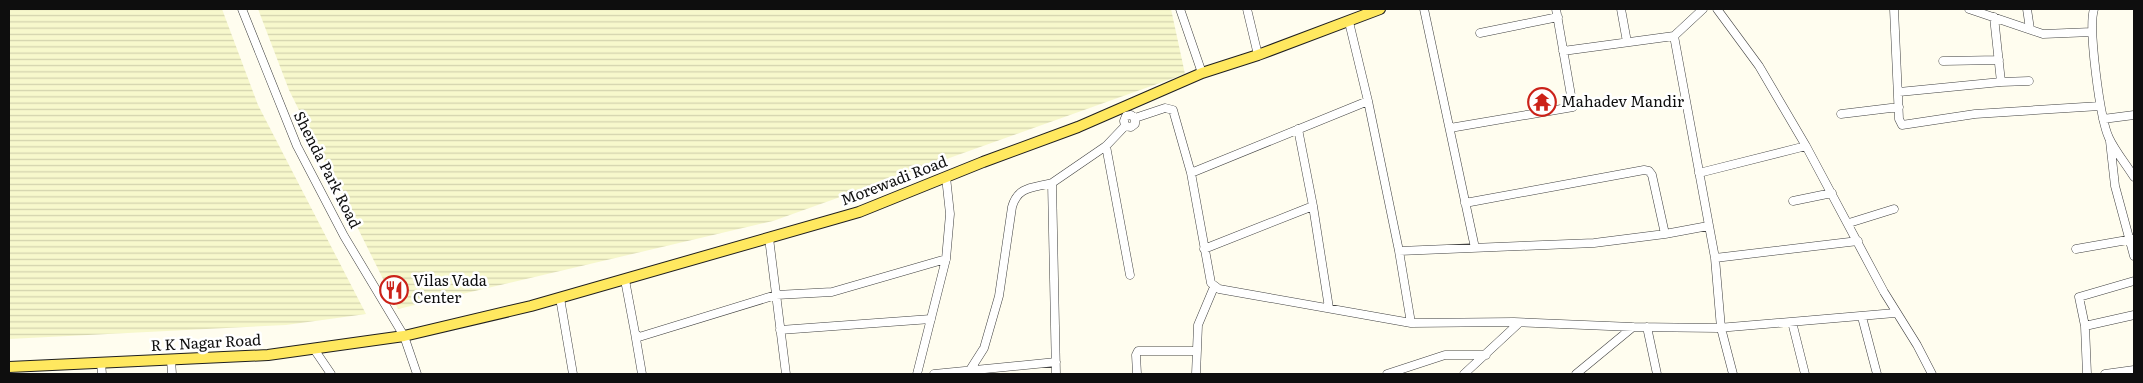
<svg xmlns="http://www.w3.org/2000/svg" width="2143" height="383" font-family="Literata,serif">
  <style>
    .farmland { fill: url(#farmland-rules) }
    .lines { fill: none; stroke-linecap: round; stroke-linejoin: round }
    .minor-casing { stroke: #414141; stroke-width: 9 }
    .major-casing { stroke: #1f1f1f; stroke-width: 12 }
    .minor { stroke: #fff; stroke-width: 8 }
    .major { stroke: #ffe85f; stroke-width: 10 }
    .labels { text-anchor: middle; stroke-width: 5; stroke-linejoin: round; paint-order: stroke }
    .poi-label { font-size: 15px; fill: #0e0e0e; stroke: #fff; text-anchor: start }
    .street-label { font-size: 15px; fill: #0e0e0e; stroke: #fff }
  </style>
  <defs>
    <pattern id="farmland-rules" width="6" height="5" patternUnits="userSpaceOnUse" patternTransform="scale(1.25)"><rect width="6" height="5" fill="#f7f8cc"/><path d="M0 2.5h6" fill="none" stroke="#d3d3ae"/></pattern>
  </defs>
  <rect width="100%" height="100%" fill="#fffdef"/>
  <path class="farmland" d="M9 9H222L258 105 366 314 286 325 9 339Z
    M258 9H1171L1185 74 773 221 398 309 289 90Z"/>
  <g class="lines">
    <defs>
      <path id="minor" d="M242 9 297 146 344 236 404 336 417 374
        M1180 9 1202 73
        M1247 9 1258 55
        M1424 9 1475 248
        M1621 9 1627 42
        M1703 9 1674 36 1715 258 1721 328 1733 374
        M1717 9 1759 66 1806 146 1884 292 1917 345 1932 374
        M1894 9 1899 119 1902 125 1975 114 2100 106
        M1969 9 2043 34 2092 32
        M2027 9 2030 29
        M2094 9C2088 28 2100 119 2109 138 2115 151 2126 164 2134 177
        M1994 17 2001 82 2029 81
        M1349 22 1368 101 1399 251 1411 323
        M1480 33 1558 17
        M1563 51 1674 36
        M1943 61 1999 60
        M1899 92 2001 82
        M1841 114 1899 107
        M2103 119 2134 115
        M1125 126 1131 127 1135 124V118L1165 108 1173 110 1191 173 1211 283 1219 289 1411 323 1514 322 1633 327 1718 328 1895 313
        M1125 126 1124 121 1126 116 1131 115 1135 118
        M1450 128 1573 107 1556 9
        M1298 129 1313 206 1329 308
        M2110 141 2115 186 2134 256
        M1106 146 1130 275
        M1191 173 1368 101
        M1699 173 1806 146
        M1793 201 1832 193
        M1465 203 1644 170 1649 171 1652 175 1665 234
        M1849 223 1894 209
        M769 238 786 374
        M1204 249 1313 206
        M2076 249 2133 239
        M1399 251 1594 243 1665 234 1708 226
        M1715 258 1858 241
        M625 280 635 333 639 337 776 295 832 292 946 259
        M560 298 573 374
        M1862 317 1877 374
        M1792 322 1805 374
        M2085 326 2134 315
        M1647 327 1657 374
        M780 330 931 319
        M635 333 642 374
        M314 349 331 374
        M171 360 172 374
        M101 363 102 374
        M970 370 984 348 999 296 1012 207C1018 186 1033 188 1052 183
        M917 374 946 259 950 214 946 177
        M934 374 1056 362
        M1056 374 1052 183 1106 146 1125 126
        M1137 374 1136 355 1138 351H1196
        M1196 374 1198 325 1214 287
        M1387 374 1445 355H1486
        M1464 374 1519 323
        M1576 374 1633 327
        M2087 374 2085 326 2079 297 2134 281
        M2105 374 2134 370"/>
      <path id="major" d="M9 367 268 355 404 336 531 306 859 212 983 162 1078 127 1202 73 1258 55 1380 9"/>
    </defs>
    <use href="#minor" class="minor-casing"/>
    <use href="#major" class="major-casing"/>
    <use href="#minor" class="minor"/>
    <use href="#major" class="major"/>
  </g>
  <defs>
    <symbol id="temple-ring" viewBox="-11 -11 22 22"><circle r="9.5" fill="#fff" stroke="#cb2219" stroke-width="1.5"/><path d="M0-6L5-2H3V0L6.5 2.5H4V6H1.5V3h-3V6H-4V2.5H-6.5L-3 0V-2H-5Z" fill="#cb2219"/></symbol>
    <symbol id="restaurant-ring" viewBox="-11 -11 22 22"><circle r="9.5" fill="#fff" stroke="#cb2219" stroke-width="1.5"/><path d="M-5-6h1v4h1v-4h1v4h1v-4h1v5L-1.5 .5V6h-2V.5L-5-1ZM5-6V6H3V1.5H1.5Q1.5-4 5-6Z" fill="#cb2219"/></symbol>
  </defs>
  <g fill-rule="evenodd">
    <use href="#temple-ring" x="1526" y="86" width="32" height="32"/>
    <use href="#restaurant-ring" x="378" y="274" width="32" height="32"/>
  </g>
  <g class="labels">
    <g class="poi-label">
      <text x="1561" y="107">Mahadev Mandir</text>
      <text x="413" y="286">Vilas Vada<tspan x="413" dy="17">Center</tspan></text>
    </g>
    <g class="street-label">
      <text transform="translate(327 170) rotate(63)" y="5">Shenda Park Road</text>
      <text transform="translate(894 181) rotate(-21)" y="5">Morewadi Road</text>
      <text transform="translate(206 343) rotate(-3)" y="5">R K Nagar Road</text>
    </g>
  </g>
  <rect width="2143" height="383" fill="none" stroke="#0e0e0e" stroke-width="20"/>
</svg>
